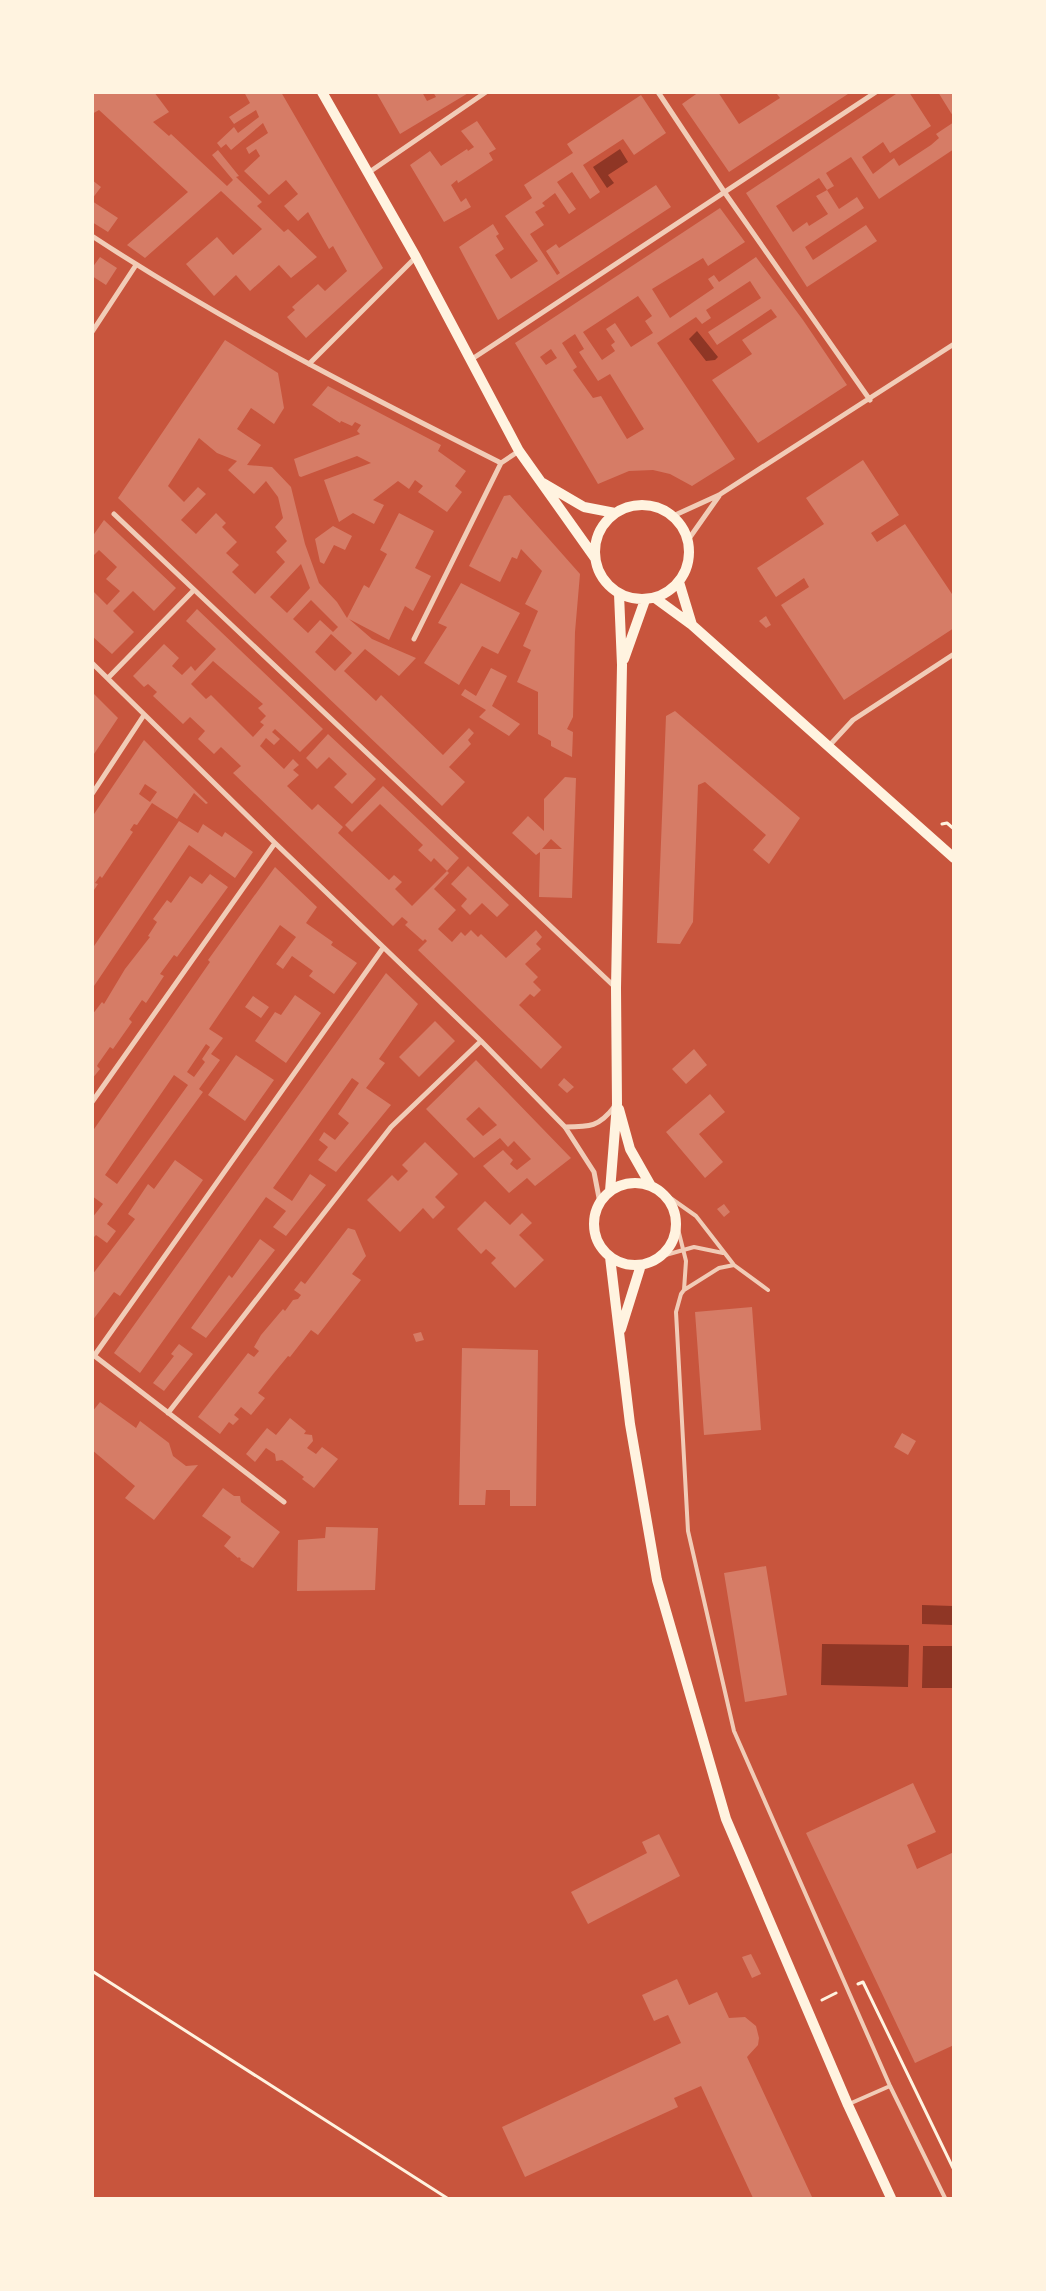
<svg xmlns="http://www.w3.org/2000/svg" width="1046" height="2291" font-family="Poppins,sans-serif">
  <style>
    .water { fill: #8f3625 }
    .building { fill: #d67c66; fill-rule: evenodd }
    .lines { fill: none; stroke-linecap: round; stroke-linejoin: round }
    .path { stroke: #fff3e0; stroke-width: 3 }
    .service { stroke: #f1ccb7; stroke-width: 4 }
    .minor { stroke: #f1ccb7; stroke-width: 5 }
    .secondary { stroke: #fff3e0; stroke-width: 10 }
  </style>
  <rect width="100%" height="100%" fill="#c8553d"/>
  <path class="water" d="M620 149 628 162 608 175 614 183 607 188 593 167Z
    M697 331 718 357 715 360 706 361 689 339Z
    M922 1605 953 1606V1625L922 1624Z
    M822 1644 909 1645 908 1687 821 1685Z
    M923 1646H953V1688H922Z"/>
  <path class="building" d="M92 92H154L169 112 153 122 169 136 171 134 227 186 233 180 212 155 218 150 239 176 236 177 262 202 257 206 284 232 288 229 317 257 291 278 279 265 250 291 236 275 214 296 186 264 217 237 233 255 262 229 221 191 145 258 127 245 188 192 99 110 92 114Z
    M244 92H281L383 268 306 338 287 317 295 310 292 307 318 284 325 291 347 271 333 246 329 249 308 212 298 221 284 206 298 194 286 180 269 195 244 171 260 156 256 149 249 154 246 148 268 133 263 123 231 150 226 144 221 148 217 143 234 127 238 133 259 117 256 110 234 124 229 117 250 103Z
    M376 92H422L427 101 436 97 433 92H470L400 134Z
    M699 92H718L739 124 780 98 777 94 779 92H851L729 172 682 104Z
    M899 92H909L931 126 890 153 883 142 862 157 873 174 894 158 899 166 931 145 939 138 936 134 954 122V149L879 199 851 157 826 173 834 186 827 190 839 209 857 197 864 208 805 247 813 260 866 225 877 241 807 287 746 193ZM819 178 827 190 816 196 828 214 809 226 807 222 793 232 776 206Z
    M938 92H954V117L951 113Z
    M641 95 666 133 634 155 623 139 583 165 600 192 590 199 572 172 557 182 576 209 569 214 555 193 542 203 545 206 535 212 544 225 530 234 557 275 560 273 546 251 556 244 559 248 656 185 671 207 498 320 459 247 493 224 499 234 496 236 504 249 495 255 511 279 538 261 505 216 532 198 524 185 573 153 567 144Z
    M477 121 496 149 489 153 493 160 458 183 457 180 451 185 461 202 466 198 471 207 444 222 410 165 430 151 441 166 467 149 468 151 474 147 461 131Z
    M92 180 101 187 92 199Z
    M92 201 118 218 108 232 92 222Z
    M720 208 745 242 708 266 703 258 652 289 670 318 714 288 708 279 714 275 719 282 756 257 803 320 847 385 758 443 712 380 752 354 742 340 777 317 771 309 717 345 708 332 761 298 750 281 706 310 711 318 702 324 696 317 657 343 735 459 692 486 670 474 653 470 629 471 598 484 515 343ZM638 296 652 316 645 321 653 333 631 347 615 323 606 329 615 342 611 345 615 351 602 360 583 332ZM575 334 584 349 579 352 598 381 610 374 644 429 627 439 601 396 593 398 573 370 577 367 562 343ZM551 349 557 358 546 365 540 357Z
    M100 257 117 268 106 285 92 276V268Z
    M225 340 278 373 284 408 274 424 251 408 237 429 261 445 247 465 272 467 291 487 305 544 319 583 337 602 347 618 364 585 369 588 387 554 380 550 399 513 434 531 415 568 431 576 413 611 405 606 389 640 349 619 372 639 416 658 399 676 365 649 344 671 376 701 381 695 443 755 469 728 474 733 468 740 471 744 449 767 465 782 442 806 118 498ZM199 438 217 453 237 461 228 470 254 494 266 481 278 497 283 518 275 527 287 541 276 552 285 562 255 594 232 572 239 565 226 553 237 542 222 527 226 523 216 513 196 534 181 520 206 494 198 487 184 502 168 486ZM301 564 310 588 287 613 270 597ZM311 600 338 627 333 632 320 620 308 633 293 619ZM331 634 352 653 335 671 315 652Z
    M328 386 441 445 438 451 466 471 455 486 462 492 447 512 418 492 423 486 415 480 409 489 398 481 373 500 384 505 374 524 353 513 339 522 324 480 371 463 357 456 301 477 299 476 294 459 360 434 357 431 361 425 355 422 352 426 341 421 340 423 312 405Z
    M863 460 899 515 871 533 877 542 905 524 954 597V628L844 700 781 605 809 587 804 578 776 597 757 568 824 524 806 498Z
    M510 495 580 574 575 632 573 717 567 729 573 732 572 757 551 746V741L538 734V692L517 682 531 650 523 646 538 611 525 604 542 571 521 549 517 559 512 557 500 582 469 566 504 496Z
    M104 520 176 588 154 611 133 591 113 611 134 632 112 654 92 636V590L107 605 120 591 106 579 117 567 99 550 92 557V537Z
    M333 526 352 536 345 550 334 545 324 564 320 562 315 539Z
    M461 583 520 613 498 654 482 646 459 685 424 663 447 627 438 623Z
    M197 609 323 729 300 752 275 729 272 732 280 739 274 745 266 738 260 746 284 769 293 759 299 765 293 770 299 775 287 786 312 810 318 804 343 827 338 833 389 880 394 875 402 882 395 889 412 906 447 871 434 858 431 862 418 850 423 845 380 804 352 832 345 825 383 786 459 858 447 871 449 873 434 889 456 910 438 929 452 942 461 932 465 936 471 930 478 937 481 934 506 958 536 930 542 937 536 944 541 949 525 964 538 977 533 982 541 990 534 997 530 994 519 1005 562 1047 541 1069 418 950 427 941 425 939 423 941 405 925 408 922 402 917 393 926 233 773 241 766 221 747 214 754 198 739 205 731 190 717 183 724 153 696 157 692 148 684 144 687 133 676 164 644 179 658 172 666 182 675 191 666 195 671 216 649 186 621ZM213 661 263 704 258 708 266 716 260 722 264 725 253 737 211 695 206 699 191 684Z
    M766 616 771 625 766 628 759 621Z
    M491 668 507 676 492 706 520 724 509 736 479 717 486 710 461 695 465 689 476 696Z
    M92 692 118 718 92 757Z
    M675 711 800 818 769 864 753 850 766 835 705 782 698 785 693 922 680 944 657 943 666 716Z
    M328 734 376 779 352 804 334 787 347 774 329 757 317 769 306 758Z
    M144 740 208 803 206 804 194 793 177 819 152 803 137 825 134 824 130 830 133 832 102 878 100 876 95 883 98 884 92 893V817ZM145 784 157 792 150 802 139 794Z
    M565 777 576 778 572 898 539 897 540 852 536 855 512 833 528 816 544 831V799ZM551 839 562 849H542Z
    M179 821 198 833 203 824 222 837 225 832 253 852 235 878 189 845 92 989V949Z
    M468 866 509 905 497 917 482 903 470 915 461 906 467 899 451 884Z
    M275 867 317 907 306 923 333 942 331 945 357 963 334 994 309 976 313 971 292 956 283 969 276 964 296 937 280 925 209 1029 223 1038 211 1054 220 1060 199 1089 203 1092 107 1224 116 1231 107 1243 96 1235 92 1239V1218L103 1204 92 1196V1132L210 962 208 960ZM206 1044 210 1047 202 1059 205 1062 194 1077 187 1072ZM174 1075 188 1085 117 1184 105 1175Z
    M210 874 228 887 177 957 174 955 160 974 164 976 146 1003 142 1000 129 1019 132 1022 113 1049 110 1047 98 1064 97 1066 100 1069 92 1079V1015L102 1002 104 1004 125 969 150 937 148 936 157 922 153 919 167 900 171 903 190 876 202 884Z
    M386 973 418 1004 379 1059 385 1063 366 1088 391 1105 336 1172 318 1160 328 1147 319 1140 324 1132 335 1140 349 1123 338 1114 359 1083 352 1078 273 1188 292 1201 310 1174 326 1185 286 1236 273 1227 286 1211 266 1197 140 1373 114 1353Z
    M295 995 321 1013 286 1063 255 1041 275 1012 281 1015Z
    M253 996 269 1007 261 1018 245 1007Z
    M435 1021 455 1041 419 1077 399 1057Z
    M694 1049 707 1065 686 1084 672 1069Z
    M236 1055 274 1080 245 1121 208 1095Z
    M476 1060 571 1158 535 1186 527 1178 509 1193 483 1166 503 1150 513 1160 510 1164 517 1170 531 1159 514 1141 508 1147 500 1138 474 1158 426 1109ZM479 1107 497 1125 483 1136 466 1119Z
    M564 1078 574 1087 567 1093 558 1085Z
    M710 1094 725 1112 699 1134 723 1162 705 1178 666 1132Z
    M425 1142 458 1174 435 1197 445 1207 433 1219 423 1208 400 1232 367 1200 392 1175 398 1181 408 1171 402 1165Z
    M175 1160 203 1180 120 1296 114 1292 92 1321V1275L135 1219 128 1214 148 1184 154 1189Z
    M485 1201 510 1225 522 1213 532 1223 519 1235 544 1260 515 1288 491 1263 496 1258 486 1249 481 1254 457 1229Z
    M724 1204 730 1212 724 1217 717 1209Z
    M348 1228 355 1230 366 1256 352 1274 361 1280 318 1335 311 1330 290 1357 288 1356 274 1373 258 1393 265 1398 251 1415 241 1407 234 1415 239 1419 233 1425 229 1422 220 1434 198 1417 248 1353 254 1357 259 1351 254 1347 261 1335 283 1309 285 1311 293 1300 298 1299 301 1295 294 1290 301 1281 305 1284Z
    M260 1239 275 1250 206 1338 191 1328 229 1275 232 1278Z
    M752 1307 761 1430 704 1435 695 1312Z
    M421 1332 424 1340 416 1342 413 1334Z
    M179 1344 193 1354 164 1391 153 1383 174 1356 171 1354Z
    M462 1348 538 1350 536 1506H510V1490H486L485 1505H459Z
    M100 1402 136 1428 140 1421 169 1443 173 1456 186 1466 198 1465 154 1520 125 1498 135 1486 92 1450V1412Z
    M290 1418 306 1431 304 1434 312 1435 313 1441 307 1448 316 1454 322 1447 338 1459 314 1488 302 1479 304 1477 282 1460 276 1461 275 1454 266 1448 255 1462 246 1454 267 1428 276 1435Z
    M902 1433 916 1441 908 1455 894 1447Z
    M223 1488 234 1496H240L241 1502 280 1532 253 1568 240 1560 241 1559 239 1557 238 1558 224 1546 231 1537 202 1516Z
    M326 1527 378 1528 375 1590 297 1591 298 1540 325 1538Z
    M766 1566 787 1695 745 1702 724 1573Z
    M913 1783 936 1832 907 1845 917 1869 954 1852V2045L915 2063 806 1833Z
    M659 1834 680 1876 588 1924 571 1892 647 1853 642 1842Z
    M751 1954 761 1974 752 1978 742 1957Z
    M677 1979 689 2005 717 1992 729 2018 745 2017 756 2026 759 2038 758 2045 747 2057 812 2197 753 2198 701 2086 674 2098 678 2107 525 2177 502 2127 681 2043 668 2015 654 2021 642 1995Z"/>
  <g class="lines">
    <path class="path" d="M942 824 947 823 954 829
      M92 1971 447 2198
      M858 1984 863 1982 954 2170
      M822 2000 836 1993"/>
    <path class="service" d="M662 1192 696 1216 734 1265 768 1290
      M677 1225 686 1261 684 1290
      M662 1256 694 1247 723 1253
      M734 1265 719 1268 684 1290 681 1294 676 1312 688 1531 734 1731 890 2086 945 2198
      M849 2104 890 2086"/>
    <path class="minor" d="M658 92 725 193 870 400
      M368 173 486 92
      M92 236C223 322 362 393 501 463
      M92 332 136 265
      M472 359 876 92
      M309 364 416 257
      M114 514 616 988
      M673 516 719 495 954 344
      M688 540 719 496
      M414 639 501 463 519 451
      M92 663 275 843 481 1041 565 1127 594 1172 600 1203
      M108 678 193 591
      M828 747 853 720 954 654
      M92 794 144 715
      M92 1102 275 843
      M565 1127C590 1127 599 1127 615 1106
      M92 1354 284 1502
      M94 1356 383 948
      M168 1413 391 1127 481 1041"/>
    <path class="secondary" d="M322 92 416 257 519 451 595 558
      M543 483 584 507 615 513
      M595 552a47 47 0 1 1 94 0a47 47 0 1 1-94 0Z
      M679 582 692 625
      M655 598 692 625 954 858
      M624 659 645 600
      M619 1109 630 1149 651 1186
      M594 1224a41 41 0 1 1 82 0a41 41 0 1 1-82 0Z
      M610 1191 617 1104 616 988 622 665 619 594
      M610 1257 630 1424 657 1580 726 1819 848 2105 891 2198
      M621 1329 641 1265"/>
  </g>
  <rect width="1046" height="2291" fill="none" stroke="#fff3e0" stroke-width="188"/>
</svg>
